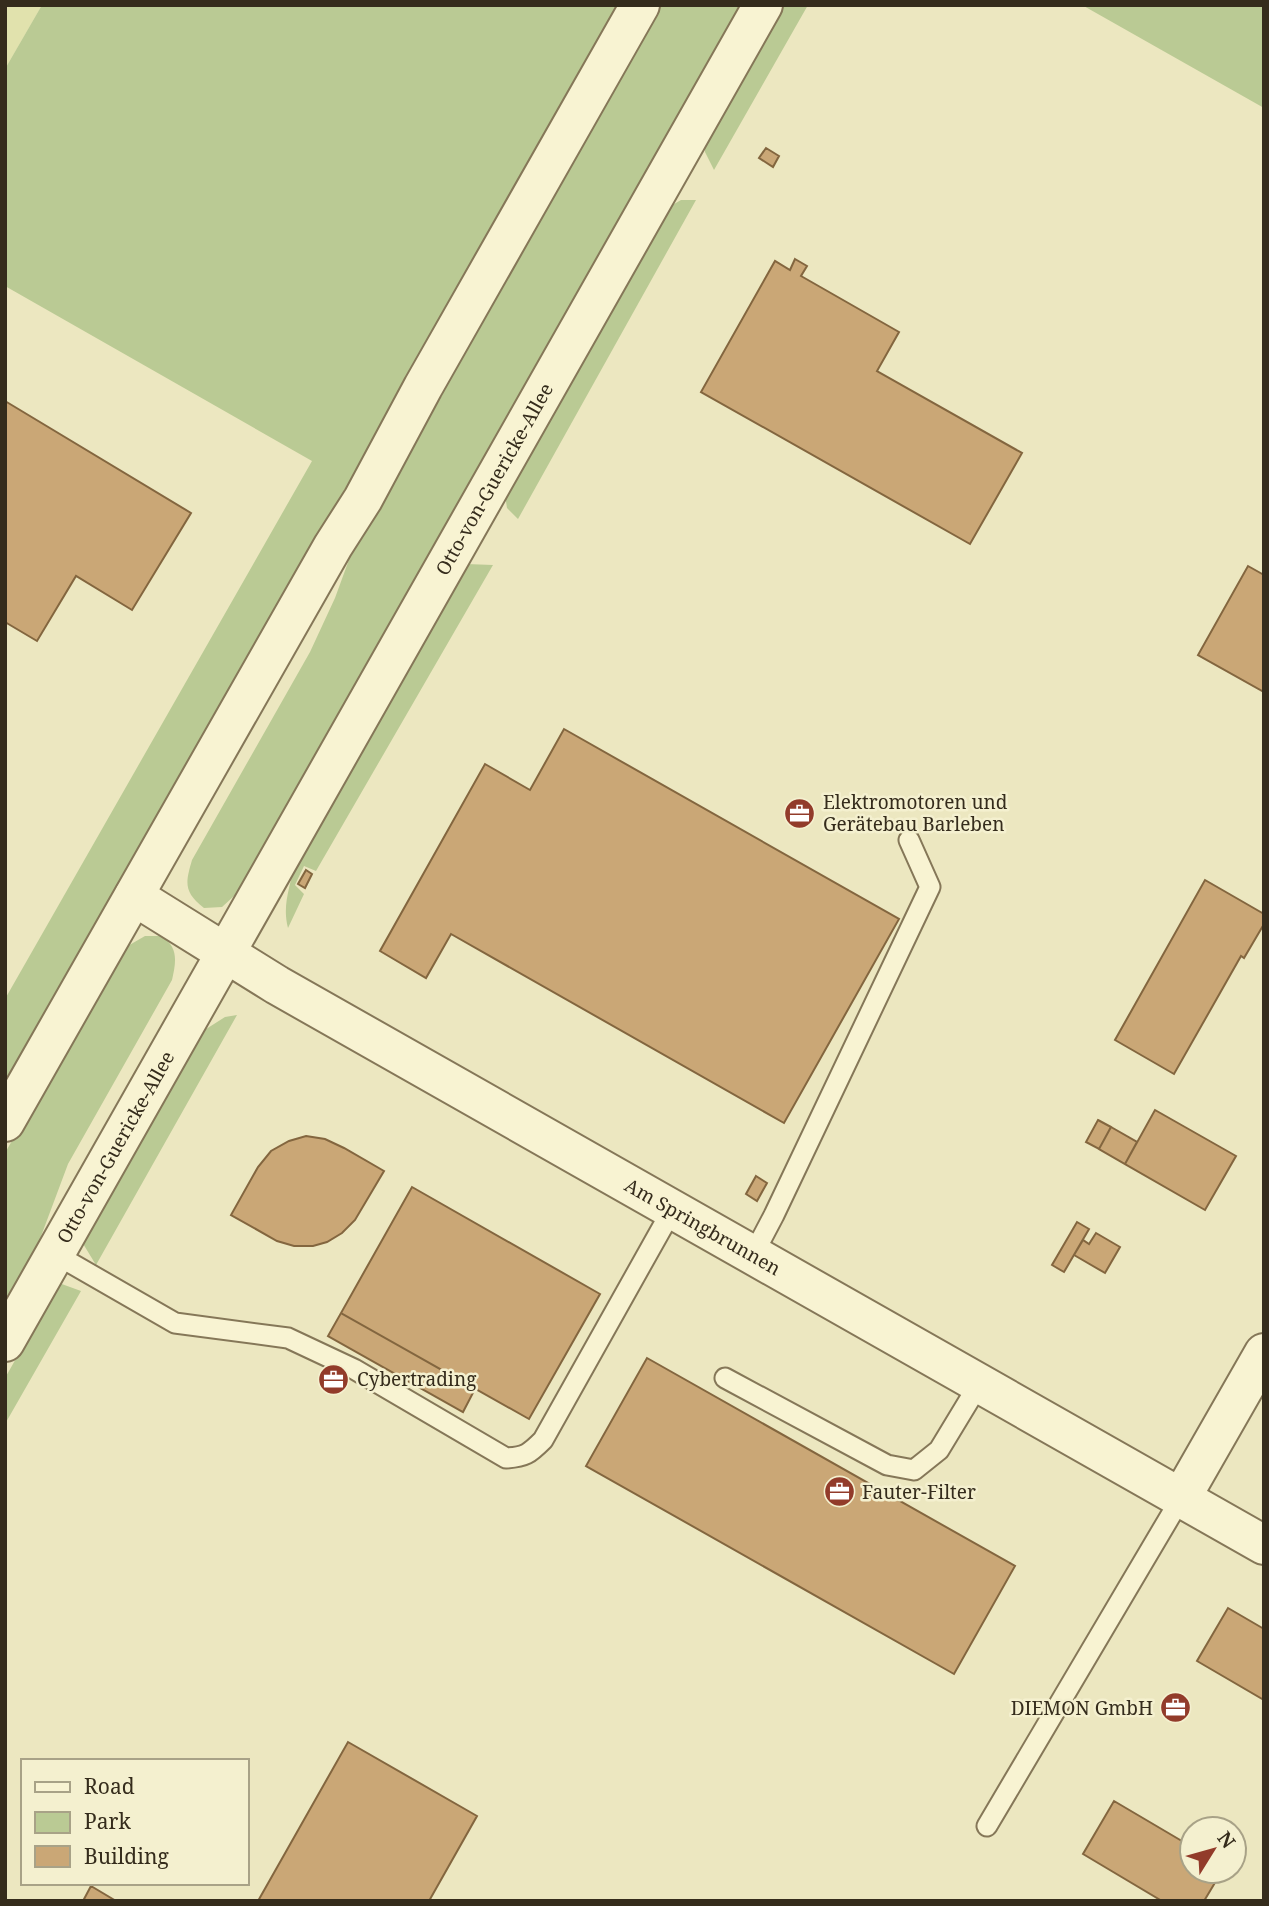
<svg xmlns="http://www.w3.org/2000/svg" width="1269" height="1906" font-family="'Noto Serif',serif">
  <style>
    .farmland { fill: #e1e2ad }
    .green { fill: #baca94 }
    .building { fill: #caa776; stroke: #83663f; stroke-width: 2 }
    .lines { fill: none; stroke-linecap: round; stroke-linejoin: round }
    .service-casing { stroke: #857758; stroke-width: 23 }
    .minor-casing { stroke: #857758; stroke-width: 42 }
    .service { stroke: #f8f3d2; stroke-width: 19 }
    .minor { stroke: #f8f3d2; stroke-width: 38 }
    .labels { text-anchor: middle; stroke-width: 5; stroke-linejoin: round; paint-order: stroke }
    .street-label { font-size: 19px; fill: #352c1c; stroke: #f4f0cf }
    .poi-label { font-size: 19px; fill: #352c1c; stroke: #f4f0cf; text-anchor: start }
  </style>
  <rect width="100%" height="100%" fill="#ece7c0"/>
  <path class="farmland" d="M5 5H42L5 69Z"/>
  <path class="green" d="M42 5H621L5 1089V999L312 461 5 286V69Z
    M658 5H745L245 886 222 907 204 908C184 892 185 884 192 860L310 652 335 598 358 535Z
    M783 5H808L714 170 705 152V143Z
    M1082 5H1264V108Z
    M681 200H696L518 519 507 508 505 495 669 207Z
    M466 564 493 565 316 871 304 866 295 885 304 894 288 928C282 906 290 886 295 864Z
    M145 936H161C179 947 176 962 172 980L68 1164 31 1263 5 1308V1153L100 987 126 947Z
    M237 1015 96 1265 82 1242 203 1031 225 1017Z
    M59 1283 81 1291 5 1424V1378Z"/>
  <path class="building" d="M766 148 779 156 773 167 759 158Z
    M795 259 807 266 801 276 899 332 877 371 1022 453 970 544 701 392 775 261 790 270Z
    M5 401 191 513 132 610 76 576 37 641 5 622Z
    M1248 566 1264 575V692L1198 655Z
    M564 729 899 919 784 1123 451 934 426 978 380 951 485 764 530 790Z
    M306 870 312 874 305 888 298 884Z
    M1205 880 1264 914V924L1244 958 1241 956 1174 1074 1115 1040Z
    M1155 1110 1236 1156 1205 1210 1125 1164Z
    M1098 1120 1111 1127 1099 1149 1086 1142Z
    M1111 1127 1137 1142 1125 1164 1099 1149Z
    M306 1136 325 1139 344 1148 384 1171 355 1220 342 1233 327 1242 313 1246H294L277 1241 231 1215 258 1167 271 1151 289 1141Z
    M756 1176 767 1183 757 1201 746 1194Z
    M412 1187 600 1294 529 1419 341 1313Z
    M1077 1222 1089 1229 1064 1272 1052 1265Z
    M1096 1233 1120 1247 1105 1273 1074 1255 1083 1240 1089 1244Z
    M341 1313 475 1389 463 1412 328 1336Z
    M647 1358 1015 1566 954 1674 586 1466Z
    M1228 1608 1264 1629V1700L1197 1661Z
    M348 1742 477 1816 429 1901H258Z
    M1114 1801 1192 1847V1871H1222L1204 1901H1162L1083 1854Z
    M91 1886 116 1901H83Z"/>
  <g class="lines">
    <defs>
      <path id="service" d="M55 1254 175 1323 288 1338 354 1369 506 1458C525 1457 529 1454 543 1440L672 1210
        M753 1255 774 1215 930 887 909 840
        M725 1378 887 1465 914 1470 939 1450 979 1384
        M987 1826 1181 1498"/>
      <g id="minor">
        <path id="s1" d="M134 896 277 985 1264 1545"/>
        <path d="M5 1122 333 546 363 499 423 387 640 5"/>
        <path id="s2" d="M5 1342 763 5"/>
        <path d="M1181 1498 1264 1353"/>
      </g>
    </defs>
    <use href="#service" class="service-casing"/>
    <use href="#minor" class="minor-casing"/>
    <use href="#service" class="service"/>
    <use href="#minor" class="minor"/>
  </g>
  <defs>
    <symbol id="office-disc" viewBox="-11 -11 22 22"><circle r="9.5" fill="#923b2a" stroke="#f4f0cf"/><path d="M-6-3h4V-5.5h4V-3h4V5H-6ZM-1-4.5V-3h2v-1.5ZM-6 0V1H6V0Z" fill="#fff"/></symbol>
  </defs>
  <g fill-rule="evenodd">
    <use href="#office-disc" x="782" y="796" width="35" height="35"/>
    <use href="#office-disc" x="316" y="1362" width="35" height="35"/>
    <use href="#office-disc" x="822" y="1474" width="35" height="35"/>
    <use href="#office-disc" x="1158" y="1690" width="35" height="35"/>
  </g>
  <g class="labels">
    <g class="street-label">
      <text dy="7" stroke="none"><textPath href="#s2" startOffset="992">Otto-von-Guericke-Allee</textPath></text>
      <text dy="7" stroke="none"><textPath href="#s2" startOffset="224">Otto-von-Guericke-Allee</textPath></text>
      <text dy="7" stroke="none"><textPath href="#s1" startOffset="658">Am Springbrunnen</textPath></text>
    </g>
    <g class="poi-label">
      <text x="823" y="809">Elektromotoren und<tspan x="823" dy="22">Gerätebau Barleben</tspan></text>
      <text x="357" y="1386">Cybertrading</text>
      <text x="862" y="1499">Fauter-Filter</text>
      <text x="1153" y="1715" text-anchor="end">DIEMON GmbH</text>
    </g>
  </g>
  <rect width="1269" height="1906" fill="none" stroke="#352c1c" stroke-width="14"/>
  <rect x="21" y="1759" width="228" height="126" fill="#f4f0cf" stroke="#a8a287" stroke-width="2"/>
  <rect x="35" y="1782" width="35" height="10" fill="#f8f3d2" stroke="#a8a287" stroke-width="2"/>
  <text x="84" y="1794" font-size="21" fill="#352c1c">Road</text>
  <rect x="35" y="1812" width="35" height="21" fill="#baca94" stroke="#a8a287" stroke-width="2"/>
  <text x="84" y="1829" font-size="21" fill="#352c1c">Park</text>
  <rect x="35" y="1846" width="35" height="21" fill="#caa776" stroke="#a8a287" stroke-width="2"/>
  <text x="84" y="1864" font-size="21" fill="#352c1c">Building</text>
  <g transform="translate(1213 1850) rotate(53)"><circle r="33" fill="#f4f0cf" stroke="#a8a287" stroke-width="2"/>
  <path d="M0-5L12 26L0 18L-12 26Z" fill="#923b2a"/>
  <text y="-10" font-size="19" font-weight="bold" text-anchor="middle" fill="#352c1c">N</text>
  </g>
</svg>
